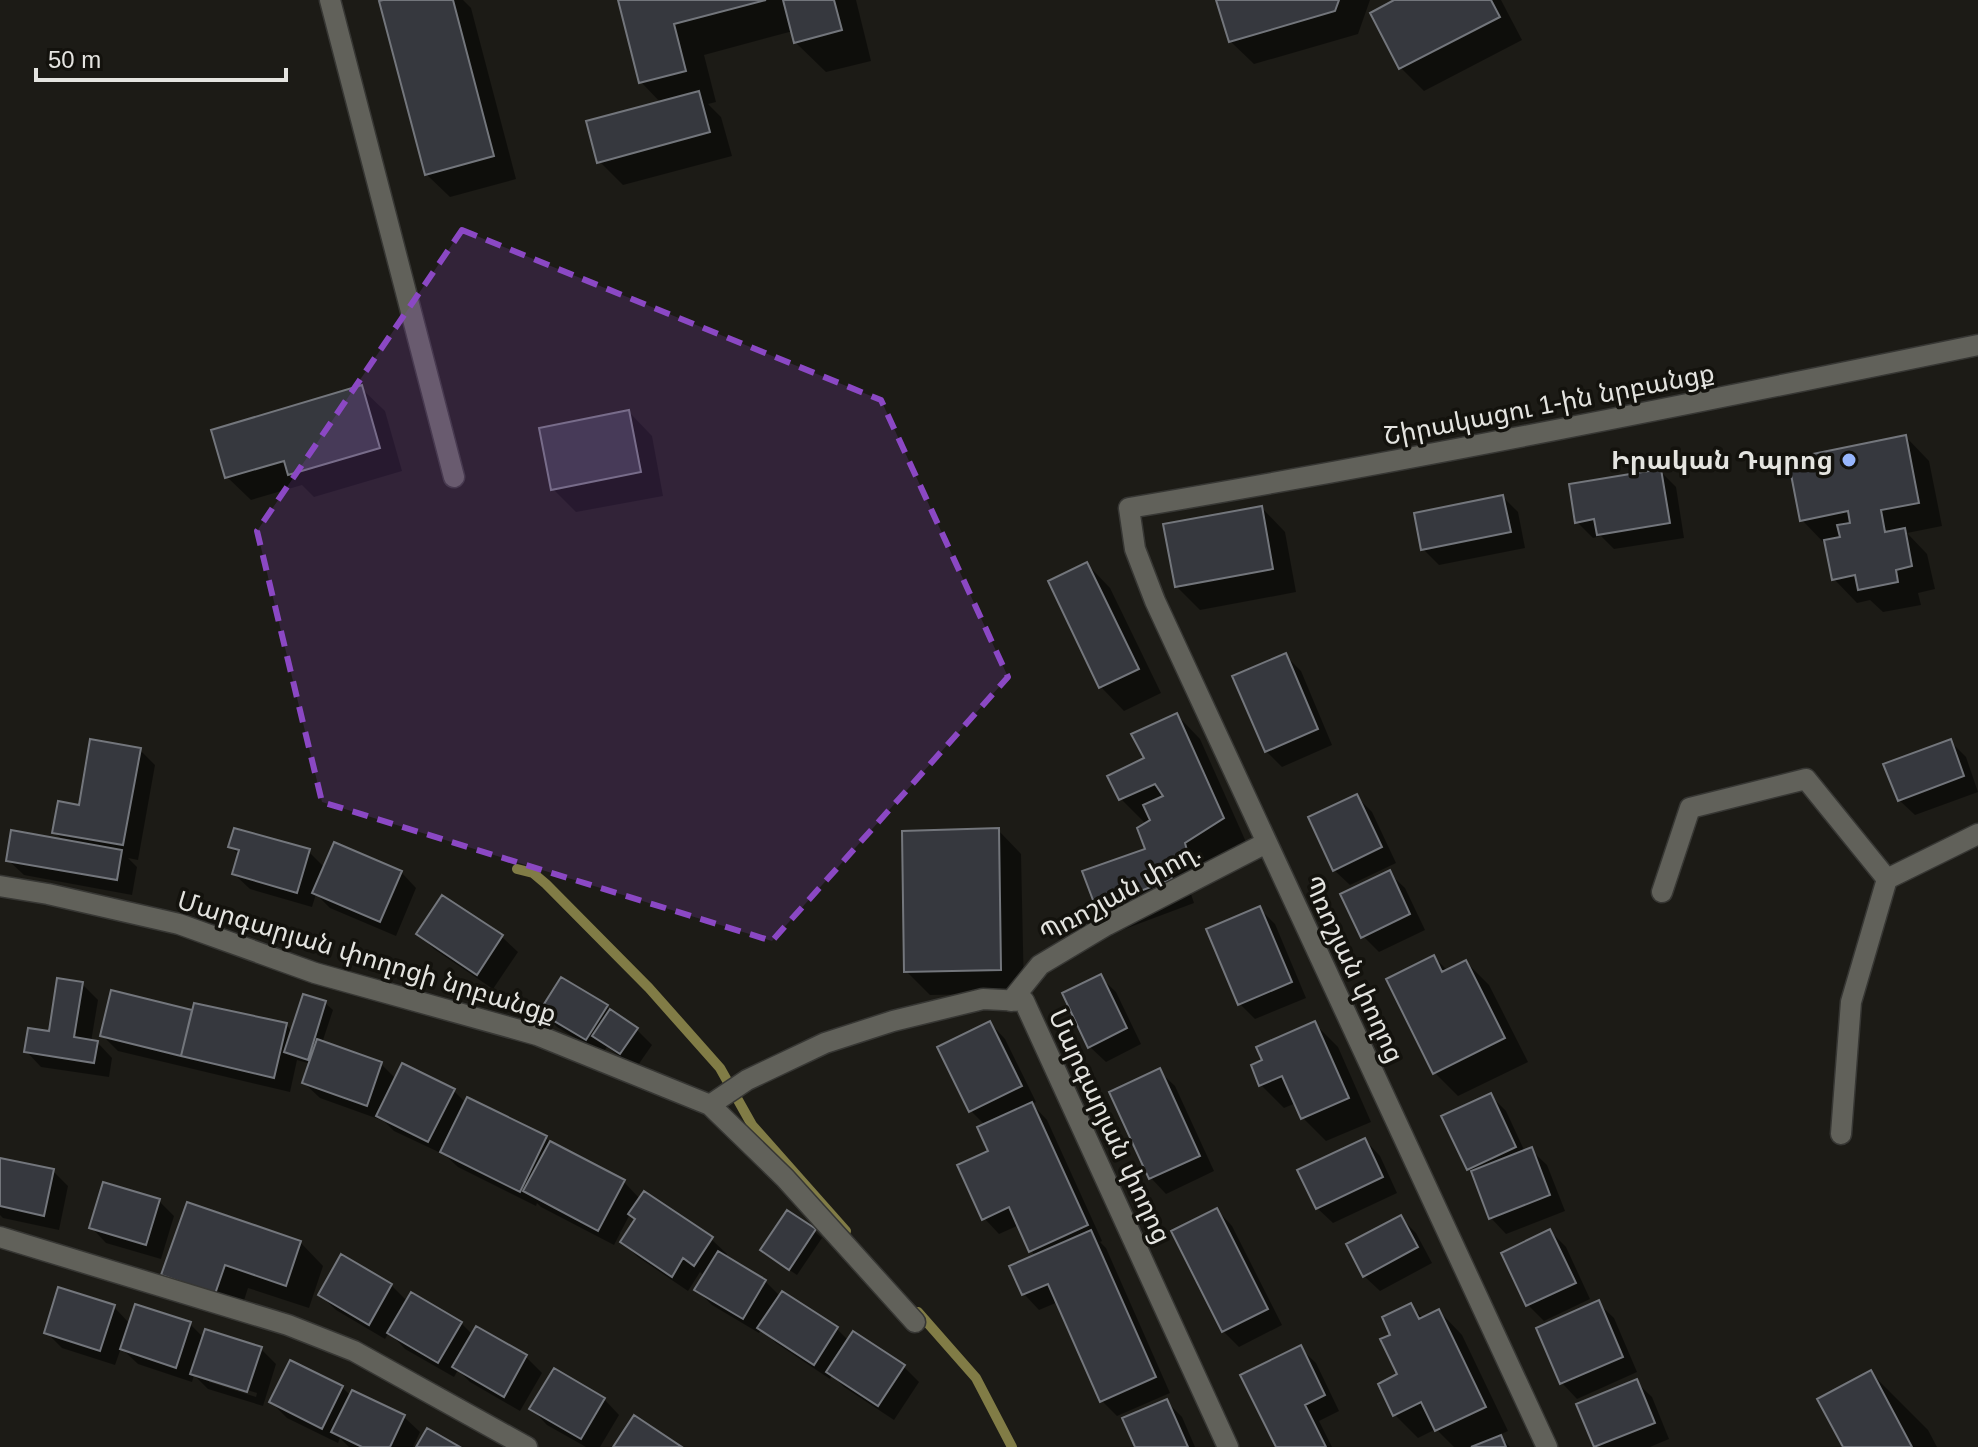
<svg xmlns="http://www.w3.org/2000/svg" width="1978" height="1447" font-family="Helvetica,'Noto Sans Armenian',sans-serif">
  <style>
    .shadow { fill: #0007; fill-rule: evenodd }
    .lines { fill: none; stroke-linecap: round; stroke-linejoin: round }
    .stream { stroke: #817c46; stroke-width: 10 }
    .building { fill: #36383e; stroke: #73767c; stroke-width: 2 }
    .service-casing { stroke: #373734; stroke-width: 23 }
    .minor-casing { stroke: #373734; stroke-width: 23 }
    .service { stroke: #61615a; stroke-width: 20 }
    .minor { stroke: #61615a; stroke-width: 20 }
    .marked { fill: #8b48c4; fill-opacity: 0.2; stroke: #8b48c4; stroke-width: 6; stroke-dasharray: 16 10; stroke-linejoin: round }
    .poi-dot { fill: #97b6fd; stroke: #13120d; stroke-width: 3 }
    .labels { text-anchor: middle; stroke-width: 7; stroke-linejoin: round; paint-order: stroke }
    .street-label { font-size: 26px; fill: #e4e4e0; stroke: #13120d }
    .poi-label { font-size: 26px; font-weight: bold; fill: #e4e4e0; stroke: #13120d; text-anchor: end }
  </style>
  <rect width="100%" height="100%" fill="#1c1b16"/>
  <path class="shadow" d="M391 0H463L471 8 516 179 450 197 426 174Z
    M620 0H856L871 61 826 72 795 42 793 31 704 55 716 102 708 104 721 117 732 156 623 185 599 161 661 103 641 82Z
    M1219 0H1370L1358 34 1254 64 1230 41Z
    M1398 0H1501L1522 40 1424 91 1401 68Z
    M361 388 385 411 402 471 314 497 302 485 251 500 227 477Z
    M629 412 652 436 663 496 576 512 553 489Z
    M1906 437 1929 461 1942 526 1907 533 1927 554 1935 589 1918 593 1921 605 1883 612 1870 600 1857 603 1834 579 1825 544 1802 520Z
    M1660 471 1676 487 1684 538 1614 549 1601 536 1593 538 1577 522Z
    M1503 497 1518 512 1525 548 1439 565 1423 549Z
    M1262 508 1285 532 1296 592 1200 610 1176 586Z
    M1087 564 1110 588 1161 693 1124 711 1101 687 1050 582Z
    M1286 656 1301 671 1332 745 1282 767 1266 751Z
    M1177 715 1200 739 1246 842 1207 867 1190 891 1194 903 1122 930 1098 907 1148 851 1146 824 1121 799 1110 777 1147 758Z
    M1950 741 1966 757 1978 792 1915 815 1899 800Z
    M140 750 155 765 138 860 128 858 137 867 132 895 24 875 8 860 64 841 54 832Z
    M1356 796 1372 812 1396 863 1350 885 1334 870Z
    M998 830 1021 854 1024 993 930 995 906 971Z
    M231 847 308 851 325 868 401 872 416 888 396 936 330 908 316 894 312 907 250 889 234 874 240 856Z
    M1389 873 1405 888 1425 930 1379 952 1363 936Z
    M443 898 502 937 518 952 493 989 434 949 418 934Z
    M1259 908 1275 924 1306 998 1255 1019 1240 1004Z
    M1434 957 1448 971 1466 962 1489 985 1528 1062 1458 1096 1435 1073Z
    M1100 977 1116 992 1141 1044 1106 1062 1090 1047Z
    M82 984 98 1000 91 1042H97L112 1058 109 1077 41 1067 26 1051 50 1034Z
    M113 993 193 1013 286 1025 293 1032 325 1003 333 1010 322 1043 381 1064 397 1080 454 1091 466 1103 468 1099 546 1138 553 1145 624 1182 640 1199 711 1239 727 1254 725 1257 765 1281 780 1296 837 1329 849 1341 903 1366 919 1382 894 1420 844 1387 832 1375 830 1379 776 1343 761 1329 759 1333 712 1305 697 1290 705 1276 700 1272 688 1291 638 1257 622 1242 637 1220 630 1214 614 1245 541 1207 537 1203 536 1206 458 1167 445 1155 394 1131 384 1121 320 1098 304 1083 311 1064 297 1060 290 1092 118 1051 103 1036Z
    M606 1006 616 1015 636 1029 652 1045 636 1068 607 1047 602 1054 557 1027 542 1012Z
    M990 1023 1005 1039 1036 1102 1032 1104 1047 1120 1102 1241 1100 1242 1106 1248 1170 1393 1117 1416 1101 1400 1058 1302 1039 1310 1024 1294 1036 1256 1031 1251 1019 1225 999 1234 984 1218 990 1152 985 1125 971 1111Z
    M1314 1023 1338 1047 1371 1122 1326 1141 1303 1118 1296 1103 1284 1108 1261 1085Z
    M1159 1071 1175 1086 1214 1171 1166 1194 1151 1178Z
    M1490 1095 1506 1111 1525 1152 1531 1150 1547 1165 1565 1211 1506 1234 1491 1218 1474 1174 1468 1169Z
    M1365 1140 1380 1156 1397 1193 1333 1223 1317 1208Z
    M0 1160 53 1171 68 1186 59 1230 3 1218 0 1215Z
    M159 1201 174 1216 161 1259 106 1243 91 1227Z
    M1217 1210 1232 1226 1282 1325 1239 1347 1223 1331Z
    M1401 1218 1416 1233 1432 1263 1380 1291 1364 1276Z
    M814 1231 822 1238 797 1275 770 1257 763 1250Z
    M1550 1231 1566 1247 1590 1299 1544 1321 1528 1305 1504 1254Z
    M300 1242 323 1266 309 1308 248 1288 239 1316 187 1298 164 1275Z
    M391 1285 408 1302 461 1323 473 1335 477 1328 526 1357 542 1373 520 1411 470 1382 458 1370 454 1377 405 1349 389 1332 385 1339 336 1310 320 1295Z
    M1598 1303 1614 1318 1637 1372 1577 1399 1562 1383Z
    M1410 1305 1424 1319 1439 1311 1462 1335 1508 1431 1499 1435 1510 1447H1454L1436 1429 1418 1438 1395 1415 1400 1375 1393 1336Z
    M114 1307 130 1324H190L204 1338 261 1349 276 1364 263 1406 208 1389 194 1375 192 1382 138 1364 121 1348 115 1365 62 1348 46 1332ZM209 1378 257 1393 256 1397 209 1382Z
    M1300 1348 1316 1363 1339 1411 1319 1421 1332 1447H1278Z
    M1871 1373 1928 1430 1937 1447H1845Z
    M1636 1382 1652 1397 1669 1439 1650 1447H1596L1579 1405Z
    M342 1387 351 1396 353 1392 404 1417 420 1432 413 1447H349L340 1438 338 1443 287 1418 271 1402Z
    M604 1399 619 1415 600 1447H586L547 1425 532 1409Z
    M1166 1401 1182 1417 1195 1447H1137Z"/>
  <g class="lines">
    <path class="stream" d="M517 869 533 873 546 884 649 988 720 1068 752 1125 846 1231
      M918 1312 976 1378 1012 1447"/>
  </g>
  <path class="building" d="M383 0H453L494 156 425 175 379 1Z
    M618 0H766L674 24 686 71 639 83Z
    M783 0H834L842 30 794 43Z
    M1216 0H1339L1335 11 1229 42Z
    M1394 0H1491L1500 17 1399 69 1370 13Z
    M699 91 710 132 597 163 586 121Z
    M362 385 380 448 288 475 284 461 225 478 211 430Z
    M629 410 641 472 551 490 539 428Z
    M1906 435 1919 503 1881 510 1885 532 1905 528 1912 566 1896 570 1898 582 1858 590 1855 575 1832 580 1824 540 1840 537 1837 525 1850 523 1848 511 1800 521 1788 459Z
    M1661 469 1670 523 1597 535 1594 519 1575 523 1569 484Z
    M1503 495 1511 532 1421 550 1414 513Z
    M1262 506 1273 569 1175 587 1163 524Z
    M1087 562 1139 669 1099 688 1048 581Z
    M1286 653 1318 729 1265 752 1232 676Z
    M1177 713 1224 818 1185 843 1189 858 1168 867 1172 879 1096 908 1082 871 1145 849 1137 828 1150 820 1143 805 1163 796 1155 784 1119 800 1107 776 1144 758 1131 734Z
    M90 739 141 748 123 845 52 833 58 801 79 805Z
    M1951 739 1964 776 1898 801 1883 764Z
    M1357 794 1382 847 1333 871 1308 817Z
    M234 828 310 849 297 893 232 874 239 850 228 847Z
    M999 828 1001 970 904 972 902 831Z
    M11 830 122 850 117 880 6 861Z
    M334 842 402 871 380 922 312 893Z
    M1390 870 1410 914 1361 938 1340 894Z
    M442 895 503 935 477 975 416 934Z
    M1260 906 1292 982 1238 1005 1206 929Z
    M1434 955 1442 972 1466 960 1505 1038 1433 1074 1386 979Z
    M1101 974 1127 1028 1088 1048 1062 993Z
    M561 977 608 1005 586 1040 539 1012Z
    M57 978 83 982 74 1037 98 1041 94 1063 24 1052 28 1028 49 1031Z
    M111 990 192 1010 181 1056 100 1036Z
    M303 994 326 1001 308 1060 284 1052Z
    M194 1003 287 1023 274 1078 181 1056Z
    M610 1009 638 1028 620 1054 592 1036Z
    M990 1021 1022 1086 969 1112 937 1047Z
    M1315 1021 1349 1098 1301 1119 1282 1076 1259 1086 1251 1065 1262 1060 1256 1047Z
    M317 1039 382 1062 367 1106 302 1083Z
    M402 1063 455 1089 428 1142 376 1116Z
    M1160 1068 1200 1156 1149 1179 1109 1092Z
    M1491 1093 1516 1147 1467 1170 1441 1116Z
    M467 1097 547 1136 520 1192 440 1152Z
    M1032 1102 1088 1225 1029 1252 1009 1207 982 1220 957 1165 988 1151 977 1127Z
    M1365 1138 1383 1177 1316 1209 1297 1170Z
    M550 1141 625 1180 598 1231 523 1191Z
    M1532 1147 1550 1195 1489 1219 1471 1171Z
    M0 1158 54 1169 44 1216 0 1206Z
    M103 1182 160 1199 146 1245 89 1228Z
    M644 1191 713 1237 694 1266 683 1258 672 1277 620 1242 635 1219 628 1214Z
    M187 1202 301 1241 286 1286 225 1265 215 1294 161 1275Z
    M1217 1208 1268 1309 1222 1332 1171 1231Z
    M787 1210 816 1229 789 1270 760 1250Z
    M1401 1215 1418 1247 1363 1277 1346 1244Z
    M1550 1229 1576 1283 1526 1306 1501 1253Z
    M1091 1230 1156 1377 1100 1402 1048 1284 1022 1295 1009 1266Z
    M718 1251 766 1280 743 1319 694 1290Z
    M341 1254 392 1284 369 1325 318 1295Z
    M58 1287 115 1305 100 1351 44 1333Z
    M782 1291 838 1327 814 1365 757 1328Z
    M411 1292 462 1322 438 1363 387 1333Z
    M1599 1300 1623 1357 1560 1384 1536 1328Z
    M1411 1303 1419 1319 1439 1309 1486 1407 1435 1431 1421 1402 1393 1416 1378 1384 1397 1374 1380 1339 1390 1335 1382 1317Z
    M135 1304 191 1322 176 1368 120 1349Z
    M476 1326 527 1355 504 1397 452 1367Z
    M205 1329 262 1347 247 1392 190 1374Z
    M853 1331 905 1365 878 1406 826 1372Z
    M1301 1345 1325 1395 1305 1405 1326 1447H1276L1240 1375Z
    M290 1360 343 1386 322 1429 269 1402Z
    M554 1368 605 1398 581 1439 529 1409Z
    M1871 1370 1912 1447H1843L1817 1399Z
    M1637 1379 1655 1423 1594 1447 1576 1404Z
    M352 1390 405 1415 390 1447H362L331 1432Z
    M1167 1399 1188 1447H1135L1122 1418Z
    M634 1415 682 1447H613Z
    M427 1428 460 1447H416Z
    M1501 1435 1506 1447H1471Z"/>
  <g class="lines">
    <defs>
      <path id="service" d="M330 0 454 477
        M1662 892 1690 808 1806 779 1887 879
        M1841 1134 1851 1002 1887 879 1978 834"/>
      <path id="minor" d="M0 886 48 894 179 924 315 973 537 1035 710 1105 785 1178 915 1322
        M1011 1001 1040 965 1107 925 1266 843
        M710 1105 747 1080 825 1043 893 1021 983 999 1024 1001 1228 1447
        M0 1237 288 1325 354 1351 527 1447
        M1547 1447 1155 601 1135 549 1129 508C1413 460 1696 403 1978 345"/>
    </defs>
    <use href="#service" class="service-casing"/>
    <use href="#minor" class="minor-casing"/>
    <use href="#service" class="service"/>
    <use href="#minor" class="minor"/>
  </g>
  <path class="marked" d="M462 230 881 400 1008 677 772 941 322 802 257 531Z"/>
  <circle class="poi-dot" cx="1849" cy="460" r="8"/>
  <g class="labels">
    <g class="street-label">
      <text transform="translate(1549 404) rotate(-11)" y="9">Շիրակացու 1-ին նրբանցք</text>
      <text transform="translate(1120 892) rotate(-29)" y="9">Պռոշյան փող.</text>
      <text transform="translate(367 957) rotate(17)" y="9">Մարգարյան փողոցի նրբանցք</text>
      <text transform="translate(1354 969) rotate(65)" y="9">Պռոշյան փողոց</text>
      <text transform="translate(1110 1126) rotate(65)" y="9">Մարգարյան փողոց</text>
    </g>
    <g class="poi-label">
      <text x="1833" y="469">Իրական Դպրոց</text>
    </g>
  </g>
  <path d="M36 68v12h250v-12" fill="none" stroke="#e4e4e0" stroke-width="4"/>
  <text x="48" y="68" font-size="24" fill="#e4e4e0" stroke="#13120d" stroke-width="6" paint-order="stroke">50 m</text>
</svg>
